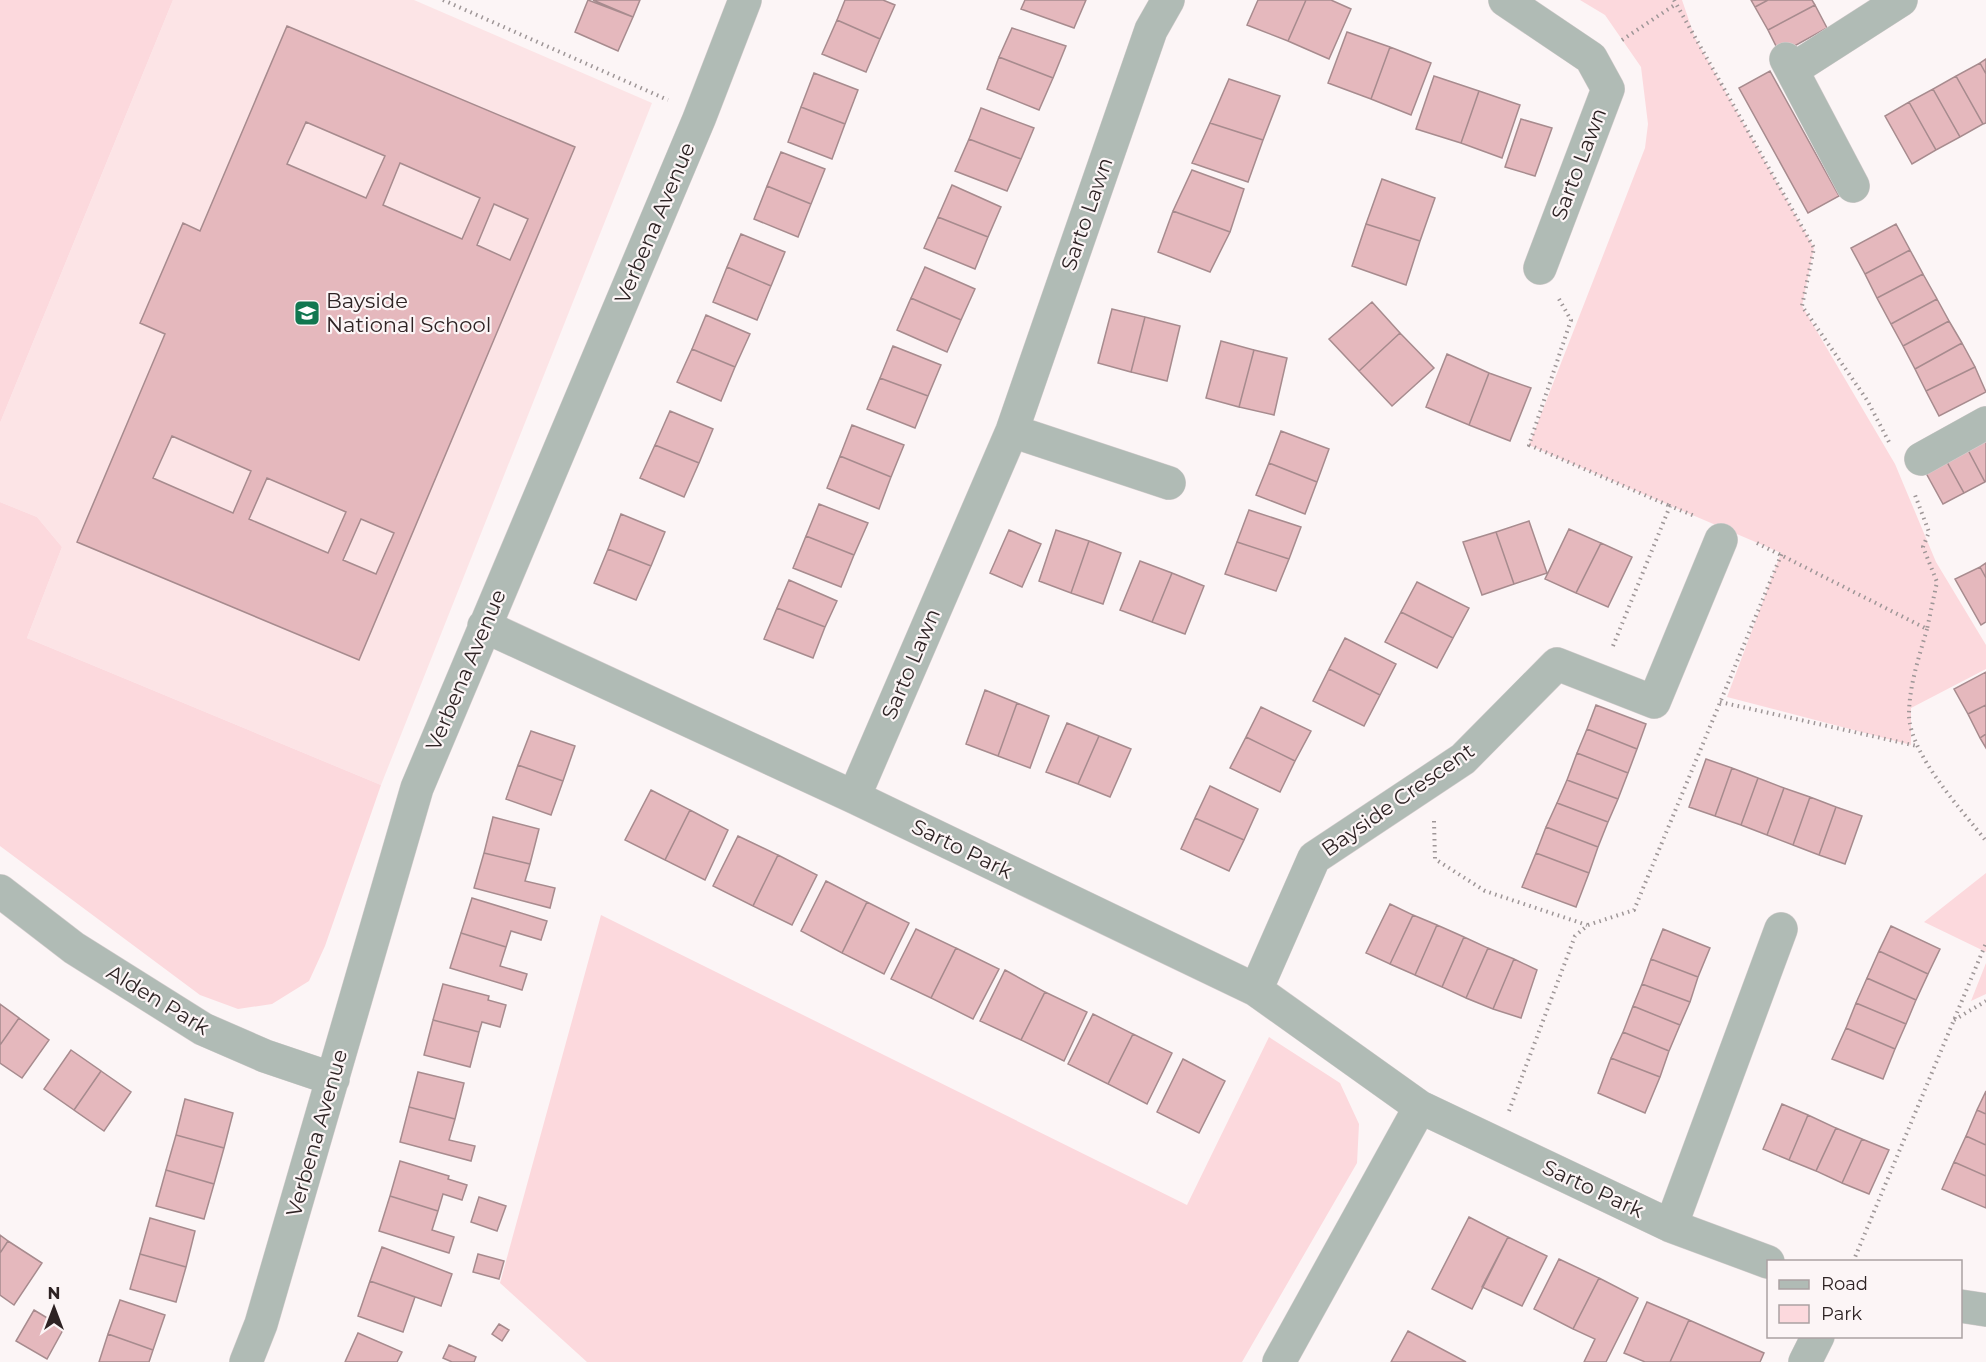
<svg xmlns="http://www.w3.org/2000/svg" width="1986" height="1362" font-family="Montserrat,sans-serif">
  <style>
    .built { fill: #fce4e6 }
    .green { fill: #fcd9dd }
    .building { fill: #e5b8bd; stroke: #a78b8e; stroke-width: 1.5; fill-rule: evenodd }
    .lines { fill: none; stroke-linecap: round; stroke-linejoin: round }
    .minor-casing { stroke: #d7cfd0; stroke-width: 34 }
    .path { stroke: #9e9697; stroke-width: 4; stroke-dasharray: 1.5 4.5; stroke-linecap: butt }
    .minor { stroke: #b0bbb5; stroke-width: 33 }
    .labels { text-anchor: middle; stroke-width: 4.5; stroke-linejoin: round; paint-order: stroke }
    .street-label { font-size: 21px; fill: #2e2324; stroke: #fcf5f6 }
    .poi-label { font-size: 21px; fill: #2e2324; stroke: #fcf5f6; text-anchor: start }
  </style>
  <rect width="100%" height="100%" fill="#fcf5f6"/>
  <path class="built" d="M173 0H414L652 103 381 785 27 638 62 547 37 517 0 502V423Z"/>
  <path class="green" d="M0 0H173L0 423Z
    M1580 0H1682L1695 38 1814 248 1802 306 1895 464 1936 562 1986 645V669L1911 708V745L1727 697 1781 553 1529 445 1645 148 1648 124 1641 67 1605 15Z
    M0 502 37 517 62 547 27 638 381 785 325 946 309 981 272 1004 238 1009 200 995 0 846Z
    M1986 873V952L1924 922Z
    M601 915 1187 1205 1269 1037 1340 1083 1359 1124 1357 1163 1242 1362H587L500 1283Z
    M1986 963V994L1971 1001Z"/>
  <path class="building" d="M588 0 633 17 618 51 575 32Z
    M593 0H640L633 17Z
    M845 0H883L895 5 880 39 837 20Z
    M1025 0H1086L1074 28 1021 9Z
    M1258 0H1306L1288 41 1247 25Z
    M1306 0H1331L1351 9 1329 59 1288 41Z
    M1751 0H1768L1755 7Z
    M1768 0H1812L1815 5 1768 30 1755 7Z
    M1815 5 1827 28 1780 54 1768 30Z
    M837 20 880 39 866 72 822 54Z
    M287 26 575 147 359 660 77 542 165 334 140 323 183 223 200 231ZM306 122 385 156 366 198 287 164ZM400 163 480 198 462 239 383 205ZM494 204 528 219 510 260 477 245ZM172 436 251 471 233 513 153 478ZM267 478 346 512 328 553 249 519ZM361 519 394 533 376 574 343 560Z
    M1012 28 1066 46 1053 78 999 57Z
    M1347 32 1390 47 1371 99 1328 83Z
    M1390 47 1431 63 1411 115 1371 99Z
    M999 57 1053 78 1039 110 987 89Z
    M1986 59V74L1980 63Z
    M1980 63 1986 74V123L1983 124 1956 76Z
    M1770 71 1839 196 1808 213 1739 88Z
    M814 73 858 90 845 124 801 107Z
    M1434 76 1479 91 1461 143 1416 129Z
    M1956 76 1983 124 1960 137 1933 89Z
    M1229 79 1280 96 1263 140 1210 123Z
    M1933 89 1960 137 1936 150 1909 102Z
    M1479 91 1520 105 1502 158 1461 143Z
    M1909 102 1936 150 1912 164 1885 116Z
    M801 107 845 124 832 159 788 142Z
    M981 108 1034 128 1021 159 969 139Z
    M1521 119 1552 128 1535 176 1505 167Z
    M1210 123 1263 140 1248 182 1192 163Z
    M969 139 1021 159 1007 191 955 171Z
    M781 152 825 169 811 204 767 186Z
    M1192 170 1244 189 1230 232 1173 211Z
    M1382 179 1435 198 1420 241 1366 224Z
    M952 185 1001 207 988 237 938 217Z
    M767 186 811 204 798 237 754 219Z
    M1173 211 1230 232 1210 272 1158 252Z
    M938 217 988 237 975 269 924 248Z
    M1366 224 1420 241 1406 285 1352 266Z
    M1896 224 1910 250 1865 274 1851 248Z
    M741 234 785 252 771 286 727 267Z
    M1910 250 1923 274 1877 298 1865 274Z
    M727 267 771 286 757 320 713 302Z
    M925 267 975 289 961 320 911 298Z
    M1923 274 1937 299 1891 324 1877 298Z
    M911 298 961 320 947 352 897 330Z
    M1937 299 1949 321 1903 346 1891 324Z
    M1372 302 1400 333 1359 371 1329 339Z
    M1112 309 1145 317 1131 372 1098 363Z
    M706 315 750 334 735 367 692 349Z
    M1145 317 1180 326 1167 381 1131 372Z
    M1949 321 1962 343 1915 369 1903 346Z
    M1400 333 1434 368 1392 406 1359 371Z
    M1221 341 1254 350 1239 407 1206 398Z
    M1962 343 1975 367 1926 391 1915 369Z
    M893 346 941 365 928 396 880 378Z
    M692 349 735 367 721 401 677 382Z
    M1254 350 1287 358 1274 415 1239 407Z
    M1447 354 1489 373 1469 425 1426 407Z
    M1975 367 1986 392 1939 416 1926 391Z
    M1489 373 1531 388 1510 441 1469 425Z
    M880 378 928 396 915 428 867 409Z
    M670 411 713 429 699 463 655 445Z
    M852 425 904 445 891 477 840 456Z
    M1281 431 1329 449 1317 482 1269 463Z
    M1986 440V481L1985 482 1968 450Z
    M655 445 699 463 684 497 640 478Z
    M1968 450 1985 482 1964 493 1947 462Z
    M840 456 891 477 879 509 827 488Z
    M1947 462 1964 493 1943 504 1926 473Z
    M1269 463 1317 482 1305 514 1256 495Z
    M819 504 868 523 854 555 806 536Z
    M1249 510 1301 527 1289 559 1237 542Z
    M621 514 665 532 651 566 608 549Z
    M1529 521 1547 573 1514 584 1496 532Z
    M1569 529 1601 543 1576 593 1545 579Z
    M1009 530 1041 544 1022 587 990 573Z
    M1056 530 1089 541 1071 593 1039 581Z
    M1496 532 1514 584 1482 595 1463 542Z
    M806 536 854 555 841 587 793 568Z
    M1089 541 1121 553 1103 604 1071 593Z
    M1237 542 1289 559 1276 591 1225 574Z
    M1601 543 1632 557 1608 607 1576 593Z
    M608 549 651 566 636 600 594 583Z
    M1140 561 1172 573 1152 622 1120 610Z
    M1986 563V578L1980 567Z
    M1980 567 1986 578V622L1981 625 1955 579Z
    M1172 573 1204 586 1185 634 1152 622Z
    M789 580 837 601 825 627 777 608Z
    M1417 582 1469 608 1453 638 1401 612Z
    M777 608 825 627 813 658 764 639Z
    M1401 612 1453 638 1437 668 1385 642Z
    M1345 638 1396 664 1380 695 1329 669Z
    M1329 669 1380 695 1364 726 1313 701Z
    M1986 672V705L1968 714 1954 689Z
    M985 690 1017 703 998 756 966 744Z
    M1017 703 1049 716 1030 768 998 756Z
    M1596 705 1646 724 1637 749 1587 729Z
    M1986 705V734L1980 738 1968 714Z
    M1261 707 1311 731 1295 761 1246 737Z
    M1067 723 1099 736 1078 784 1046 772Z
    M1587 729 1637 749 1628 773 1577 753Z
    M531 731 575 746 563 781 518 765Z
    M1986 734V748L1980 738Z
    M1099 736 1131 749 1110 797 1078 784Z
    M1246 737 1295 761 1280 792 1230 768Z
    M1577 753 1628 773 1618 799 1567 780Z
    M1706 759 1732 768 1715 816 1689 807Z
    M518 765 563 781 551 815 506 799Z
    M1732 768 1758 778 1741 825 1715 816Z
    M1758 778 1784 788 1767 835 1741 825Z
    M1567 780 1618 799 1608 822 1557 803Z
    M1210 786 1258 809 1244 840 1195 818Z
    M1784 788 1810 797 1793 845 1767 835Z
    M651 790 690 810 665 860 625 840Z
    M1810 797 1836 807 1819 855 1793 845Z
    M1557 803 1608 822 1598 847 1546 827Z
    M1836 807 1862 816 1845 864 1819 855Z
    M690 810 728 830 705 880 665 860Z
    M493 817 539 829 530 864 484 853Z
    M1195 818 1244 840 1229 871 1181 849Z
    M1546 827 1598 847 1589 873 1536 853Z
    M738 836 778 855 753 906 713 886Z
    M484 853 530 864 525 881 555 888 550 908 474 888Z
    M1536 853 1589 873 1576 907 1522 887Z
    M778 855 817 875 792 925 753 906Z
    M826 881 867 902 842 953 801 931Z
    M472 898 547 921 541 940 511 931 506 947 461 933Z
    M867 902 909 923 884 974 842 953Z
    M1390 904 1413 915 1390 964 1366 953Z
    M1413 915 1437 925 1415 975 1390 964Z
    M1437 925 1464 937 1442 987 1415 975Z
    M1891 926 1940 949 1928 974 1879 951Z
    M916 929 956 948 931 998 891 979Z
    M1663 929 1710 948 1698 977 1651 959Z
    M461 933 506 947 500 966 527 974 522 990 450 968Z
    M1464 937 1488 948 1466 998 1442 987Z
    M956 948 999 969 973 1019 931 998Z
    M1488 948 1514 959 1493 1009 1466 998Z
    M1879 951 1928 974 1916 1000 1867 978Z
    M1514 959 1537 970 1521 1018 1493 1009Z
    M1651 959 1698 977 1690 1002 1642 984Z
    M1005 970 1045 992 1021 1040 980 1021Z
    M1867 978 1916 1000 1906 1024 1856 1003Z
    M443 984 489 996 488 1000 506 1005 500 1027 482 1022 479 1032 433 1020Z
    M1642 984 1690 1002 1680 1025 1633 1006Z
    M1045 992 1087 1012 1064 1061 1021 1040Z
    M1856 1003 1906 1024 1895 1049 1846 1028Z
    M0 1004 19 1018 0 1045Z
    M1633 1006 1680 1025 1669 1051 1623 1032Z
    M1093 1014 1133 1034 1108 1084 1068 1064Z
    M19 1018 49 1040 22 1078 0 1063V1045Z
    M433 1020 479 1032 470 1067 424 1055Z
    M1846 1028 1895 1049 1883 1079 1832 1059Z
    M1623 1032 1669 1051 1660 1077 1611 1058Z
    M1133 1034 1172 1053 1147 1104 1108 1084Z
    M71 1050 101 1071 74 1110 44 1089Z
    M1611 1058 1660 1077 1645 1113 1598 1093Z
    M1183 1059 1225 1081 1199 1133 1157 1112Z
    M101 1071 131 1092 104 1131 74 1110Z
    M418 1072 464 1083 455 1119 409 1107Z
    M1986 1091V1114L1977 1110Z
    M185 1099 233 1113 224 1148 176 1135Z
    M1782 1104 1808 1115 1789 1160 1763 1149Z
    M409 1107 455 1119 449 1140 475 1146 471 1161 400 1142Z
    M1977 1110 1986 1114V1145L1966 1136Z
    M1808 1115 1836 1128 1816 1171 1789 1160Z
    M1836 1128 1862 1139 1842 1183 1816 1171Z
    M176 1135 224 1148 214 1184 166 1170Z
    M1966 1136 1986 1145V1176L1954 1162Z
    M1862 1139 1889 1150 1869 1194 1842 1183Z
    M400 1161 449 1176 448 1179 467 1185 462 1200 443 1194 438 1211 390 1196Z
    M1954 1162 1986 1176V1208L1942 1189Z
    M166 1170 214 1184 204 1219 156 1206Z
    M390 1196 438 1211 432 1230 454 1237 449 1253 379 1231Z
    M479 1197 506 1206 497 1231 471 1222Z
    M1469 1217 1508 1237 1472 1309 1432 1289Z
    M150 1218 195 1231 186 1267 140 1254Z
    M0 1235 8 1241 0 1253Z
    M1508 1237 1547 1256 1522 1306 1482 1287Z
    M8 1241 42 1263 14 1305 0 1295V1253Z
    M382 1247 452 1274 441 1306 370 1281Z
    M140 1254 186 1267 176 1302 130 1289Z
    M478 1254 504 1261 499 1279 473 1272Z
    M1559 1259 1599 1278 1573 1329 1534 1309Z
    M1599 1278 1638 1298 1606 1362H1584L1595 1339 1573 1329Z
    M370 1281 415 1297 403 1332 358 1316Z
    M120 1300 165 1315 153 1350 108 1334Z
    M1647 1302 1689 1320 1670 1362H1645L1624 1353Z
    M34 1310 64 1328 47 1359 16 1341Z
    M1689 1320 1764 1353 1760 1362H1670Z
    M499 1324 509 1330 502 1341 492 1334Z
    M1408 1331 1466 1362H1391Z
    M358 1333 402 1352 397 1362H345Z
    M108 1334 153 1350 149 1362H99Z
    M449 1345 476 1357 474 1362H452L443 1358Z"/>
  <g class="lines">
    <defs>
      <path id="minor" d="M1505 0 1591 58 1608 89 1540 268
        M1786 59 1853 186
        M1792 70 1901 0
        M1012 431 1169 483
        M1921 459 1986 423
        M484 626 854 797 1256 990 1420 1107 1671 1226 1768 1262
        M854 797 1012 431 1151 30 1168 0
        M0 891 74 948 203 1029 265 1056 333 1079
        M1256 990 1314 858 1463 759 1557 664 1654 702 1721 540
        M1671 1226 1781 929
        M1960 1306 1986 1310
        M246 1362 261 1324 417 788 699 119 745 0
        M1279 1362 1420 1107
        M1805 1362 1818 1336"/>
    </defs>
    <use href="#minor" class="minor-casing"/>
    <path class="path" d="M443 0 668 100
      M1674 0 1814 248 1802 306 1867 400 1889 442
      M1622 40 1676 4
      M1559 299 1571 320 1529 445 1670 506
      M1757 543 1927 629 1937 582 1923 547 1929 532 1915 495
      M1927 629C1919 657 1909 686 1909 715 1910 755 1962 810 1986 841
      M1613 646 1670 506 1695 516
      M1720 702 1917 746
      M1434 821 1435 859 1485 891 1587 925
      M1954 1020 1986 1001
      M1509 1111 1575 936 1588 925 1634 910 1782 553
      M1853 1262 1986 943"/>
    <use href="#minor" class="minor"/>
  </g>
  <defs>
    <symbol id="school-square" viewBox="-11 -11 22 22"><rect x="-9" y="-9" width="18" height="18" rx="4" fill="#117750" stroke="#fcf5f6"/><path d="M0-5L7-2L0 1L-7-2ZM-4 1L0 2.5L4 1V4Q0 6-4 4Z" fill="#fff"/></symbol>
  </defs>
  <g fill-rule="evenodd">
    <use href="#school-square" x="292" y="298" width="30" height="30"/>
  </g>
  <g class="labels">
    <g class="street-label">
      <text transform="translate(1579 164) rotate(-69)" y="7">Sarto Lawn</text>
      <text transform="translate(1087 214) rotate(-71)" y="7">Sarto Lawn</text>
      <text transform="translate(655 223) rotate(-67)" y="7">Verbena Avenue</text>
      <text transform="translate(911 664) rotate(-67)" y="7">Sarto Lawn</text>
      <text transform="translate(466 670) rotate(-67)" y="7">Verbena Avenue</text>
      <text transform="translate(1398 800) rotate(-35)" y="7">Bayside Crescent</text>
      <text transform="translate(962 849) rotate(26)" y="7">Sarto Park</text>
      <text transform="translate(158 1000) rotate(31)" y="7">Alden Park</text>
      <text transform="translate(317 1133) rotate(-74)" y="7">Verbena Avenue</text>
      <text transform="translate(1593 1189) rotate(25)" y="7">Sarto Park</text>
    </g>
    <g class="poi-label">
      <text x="326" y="308">Bayside<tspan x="326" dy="24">National School</tspan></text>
    </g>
  </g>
  <rect x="1767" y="1260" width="195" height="78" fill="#fcf5f6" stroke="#aaa1a2" stroke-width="1.5"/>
  <rect x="1779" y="1280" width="30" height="9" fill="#b0bbb5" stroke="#aaa1a2" stroke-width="1.5"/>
  <text x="1821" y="1290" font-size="18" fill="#2e2324">Road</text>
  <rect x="1779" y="1305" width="30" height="18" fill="#fcd9dd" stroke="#aaa1a2" stroke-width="1.5"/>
  <text x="1821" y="1320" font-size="18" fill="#2e2324">Park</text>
  <g transform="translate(54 1308)" stroke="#fcf5f6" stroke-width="4.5" paint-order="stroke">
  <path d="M0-4.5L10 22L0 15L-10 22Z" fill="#2e2324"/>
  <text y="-9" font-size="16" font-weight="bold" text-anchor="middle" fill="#2e2324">N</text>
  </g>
</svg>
